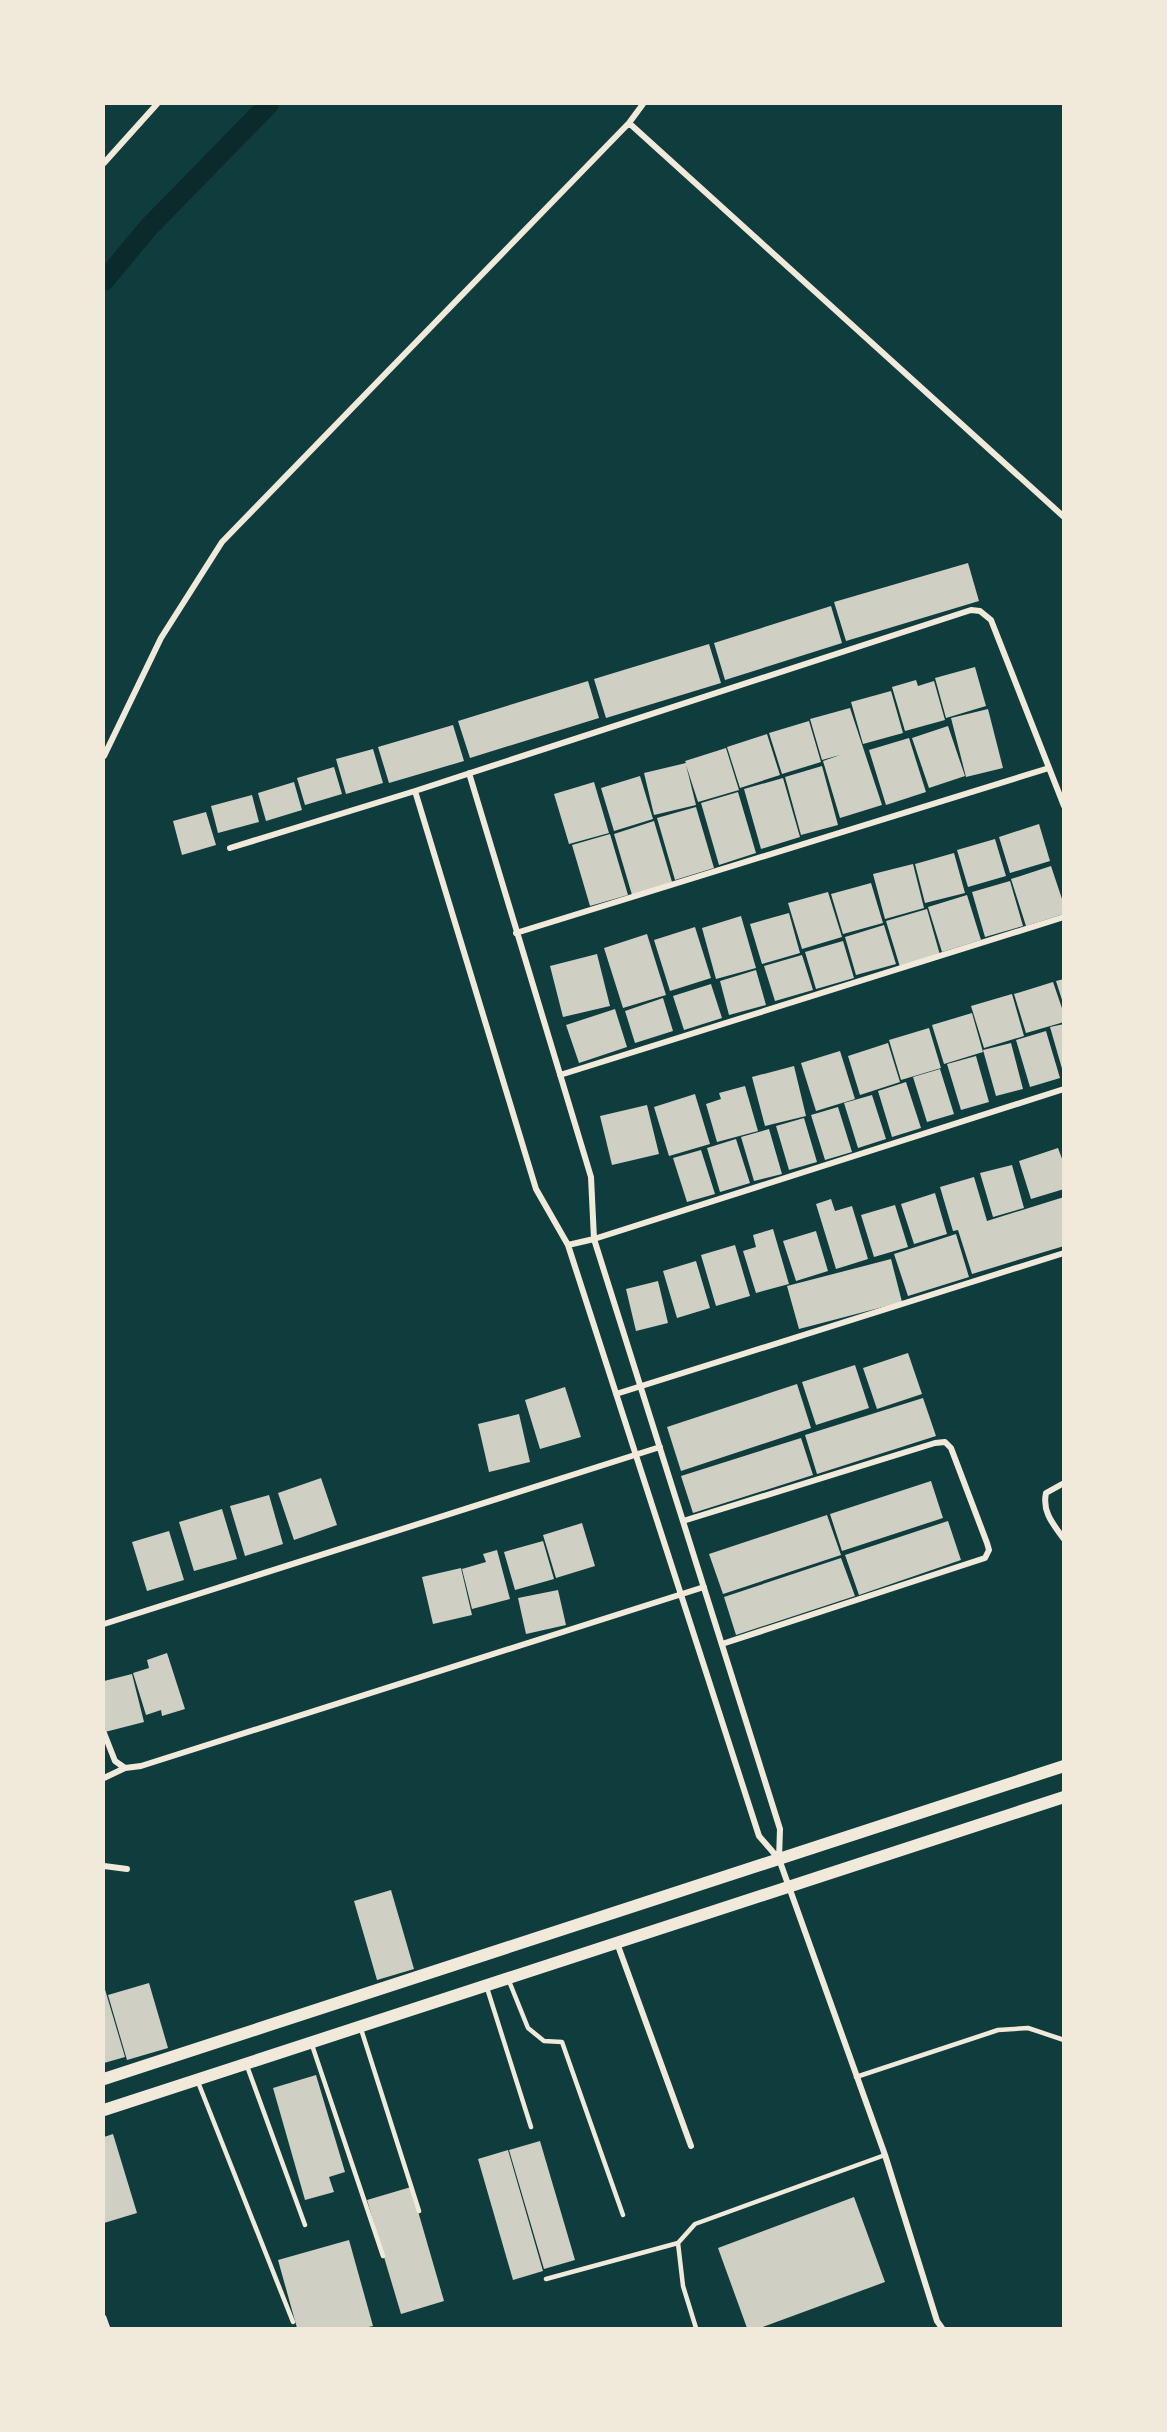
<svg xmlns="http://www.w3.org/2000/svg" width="1167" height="2432" font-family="'Exo 2',sans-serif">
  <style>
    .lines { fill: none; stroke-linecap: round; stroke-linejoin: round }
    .canal { stroke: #0a2a2b; stroke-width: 20 }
    .building { fill: #cfcfc3 }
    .service { stroke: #f1e9da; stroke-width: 4.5 }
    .minor { stroke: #f1e9da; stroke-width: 6 }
    .secondary { stroke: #f1e9da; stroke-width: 12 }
  </style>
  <rect width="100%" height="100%" fill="#0f3d3e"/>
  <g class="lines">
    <path class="canal" d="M104 281 148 228 269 104"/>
  </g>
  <path class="building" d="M968 563 979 601 846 641 834 602Z
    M831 606 842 643 725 680 714 643Z
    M709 644 721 683 606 718 594 679Z
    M975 667 986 706 946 718 935 678Z
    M916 680 918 686 934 681 945 720 905 731 892 687Z
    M588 681 599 718 470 758 458 721Z
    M891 691 903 733 863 744 851 702Z
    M850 708 882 805 840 818 823 761 840 755 822 760 810 719Z
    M988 709 1003 768 966 777 951 718Z
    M809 721 821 762 782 774 769 733Z
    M453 725 464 761 389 783 378 747Z
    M948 726 965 776 929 788 912 738Z
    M767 734 780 775 740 788 727 747Z
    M909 738 926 792 886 805 869 750Z
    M726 748 739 790 698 802 686 765 696 805 654 815 644 773 686 763 685 761Z
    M373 749 383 783 346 794 336 759Z
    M822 766 838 825 801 835 785 777Z
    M334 767 342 794 305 805 297 778Z
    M640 776 653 819 614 831 601 788Z
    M783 778 800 837 761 849 744 789Z
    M294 782 302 810 266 821 258 793Z
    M594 782 609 833 569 844 554 794Z
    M738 792 756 853 719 865 701 803Z
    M252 795 259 822 218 833 211 806Z
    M696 807 714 868 675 880 657 818Z
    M206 812 216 845 182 855 173 821Z
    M654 821 672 882 632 895 614 834Z
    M1039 824 1050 861 1010 873 999 837Z
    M610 834 628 895 590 906 572 845Z
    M995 839 1006 876 968 887 957 850Z
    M954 853 965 893 925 903 915 864Z
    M913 864 924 908 885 919 873 874Z
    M1051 866 1064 905V914L1026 926 1011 879Z
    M1010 881 1023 926 985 937 972 892Z
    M871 883 883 923 843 934 831 894Z
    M828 892 842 937 802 949 788 903Z
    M967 895 981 940 942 952 928 907Z
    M927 909 940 955 900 967 886 921Z
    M789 913 800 953 762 964 750 924Z
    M741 916 756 968 716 979 702 928Z
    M884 925 896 964 856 975 845 937Z
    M695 927 711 978 670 991 654 940Z
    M647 934 666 995 623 1008 604 948Z
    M843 941 854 978 816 989 805 952Z
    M597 954 610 1006 563 1017 550 966Z
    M802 955 813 990 775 1001 764 966Z
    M756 970 766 1005 729 1015 720 981Z
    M1064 979V1003H1063L1056 981Z
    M1053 982 1064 1014V1022L1026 1033 1014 994Z
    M711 984 722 1018 684 1030 673 996Z
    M1012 994 1024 1036 984 1048 971 1006Z
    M663 998 673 1031 635 1043 625 1011Z
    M615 1009 627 1047 579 1063 566 1025Z
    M972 1013 983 1052 944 1064 932 1025Z
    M1064 1024V1071L1063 1072 1050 1027Z
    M929 1028 941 1068 901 1080 889 1040Z
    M1046 1031 1060 1078 1030 1087 1016 1040Z
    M888 1043 900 1082 860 1095 848 1056Z
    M1011 1043 1023 1089 996 1096 983 1050Z
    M840 1051 855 1099 816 1111 801 1063Z
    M976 1056 989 1102 961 1110 947 1064Z
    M794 1066 806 1116 765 1126 752 1077Z
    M940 1069 954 1114 927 1122 913 1077Z
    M906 1082 921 1128 892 1137 878 1091Z
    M745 1086 758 1131 717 1142 706 1104 721 1099 719 1093Z
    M695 1094 710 1144 669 1156 654 1107Z
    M872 1095 886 1139 858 1148 844 1103Z
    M647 1105 659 1154 612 1165 600 1116Z
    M838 1107 852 1152 825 1160 811 1115Z
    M804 1118 817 1162 789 1170 776 1126Z
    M769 1129 782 1174 754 1181 741 1137Z
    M736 1139 750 1183 720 1192 707 1148Z
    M1058 1148 1064 1164V1189L1031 1199 1019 1161Z
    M701 1150 715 1194 687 1202 673 1158Z
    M1012 1165 1024 1208 993 1217 980 1173Z
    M974 1177 987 1221 1064 1197V1246L972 1274 958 1230 953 1231 940 1187Z
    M935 1193 947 1234 914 1244 901 1204Z
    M831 1199 835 1211 852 1206 868 1259 836 1269 816 1204Z
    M895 1205 908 1247 874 1257 861 1215Z
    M773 1229 789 1284 756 1293 743 1251 756 1247 753 1235Z
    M816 1231 828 1271 796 1281 783 1241Z
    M956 1234 969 1277 908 1296 894 1254Z
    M735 1245 750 1296 716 1306 701 1255Z
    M891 1259 902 1302 799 1329 787 1286Z
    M696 1261 710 1308 677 1318 663 1271Z
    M658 1281 668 1323 636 1331 626 1289Z
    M908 1353 922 1394 877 1409 863 1368Z
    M855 1365 869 1408 816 1425 802 1382Z
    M797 1384 811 1428 681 1471 667 1427Z
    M565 1387 581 1437 540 1449 525 1400Z
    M923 1398 936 1436 817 1474 805 1435Z
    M519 1414 530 1462 489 1472 478 1424Z
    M801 1438 813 1475 693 1513 681 1476Z
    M321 1478 337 1525 294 1540 278 1493Z
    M931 1481 943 1518 842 1551 830 1514Z
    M269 1495 283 1544 245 1556 230 1506Z
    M222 1509 237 1559 194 1571 179 1522Z
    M827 1515 841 1555 723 1594 709 1554Z
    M948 1521 961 1560 859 1595 845 1555Z
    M582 1523 595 1566 556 1578 543 1535Z
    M169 1531 184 1580 147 1591 132 1542Z
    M543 1541 554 1579 515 1590 504 1552Z
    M497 1550 510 1599 472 1609 462 1569 486 1562 483 1554Z
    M841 1558 855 1596 736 1635 724 1597Z
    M461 1568 472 1615 433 1624 422 1577Z
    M558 1590 566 1625 526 1634 518 1598Z
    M167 1653 185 1709 162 1716 161 1710 146 1715 133 1673 149 1668 147 1660Z
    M132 1674 144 1722 105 1732 104 1681Z
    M391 1890 414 1969 377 1980 354 1901Z
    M149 1983 168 2048 127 2060 108 1995Z
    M104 1986 125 2057 104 2063Z
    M316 2075 345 2172 329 2177 334 2192 305 2200 273 2088Z
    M113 2134 137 2213 104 2223V2137Z
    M540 2141 575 2260 544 2269 509 2150Z
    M508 2150 543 2271 513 2280 478 2159Z
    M411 2187 444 2301 401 2314 367 2200Z
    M854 2197 885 2282 760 2328H747L718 2248Z
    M349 2240 373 2326 364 2328H297L278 2260Z"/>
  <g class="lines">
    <path class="service" d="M509 1981 528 2028 544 2041 562 2042 623 2215
      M487 1988 531 2127
      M361 2029 419 2211
      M312 2045 383 2256
      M247 2066 305 2225
      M856 2077 998 2030 1028 2028 1064 2040
      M198 2082 293 2322
      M546 2279 678 2243
      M104 2317 108 2328
      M696 2328 683 2286 678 2243 695 2224 885 2155"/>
    <path class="minor" d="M629 123 1064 517
      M104 163 157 104
      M104 756 161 638 222 542 629 123 643 104
      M469 773 591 1177 594 1239 780 1829 779 1859
      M415 791 536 1189 568 1245 759 1836 779 1859 885 2155 937 2321 942 2328
      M230 848 415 791 971 610 980 611 991 620 1064 806
      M516 933 1049 768
      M560 1075 1064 917
      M568 1245 594 1239 1064 1089
      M616 1394 1064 1253
      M1064 1483 1046 1493C1042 1512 1053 1524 1064 1539
      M683 1521 935 1443 945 1442 951 1448 987 1543 989 1550 985 1558 722 1644
      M104 1624 660 1447
      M104 1733 115 1761 125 1768
      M104 1778 125 1768 141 1766 704 1587
      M104 1866 127 1869
      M617 1943 691 2146"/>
    <path class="secondary" d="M104 2079 1064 1766
      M104 2110 1064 1797"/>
  </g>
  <rect width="1167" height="2432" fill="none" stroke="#f1e9da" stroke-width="210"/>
</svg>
